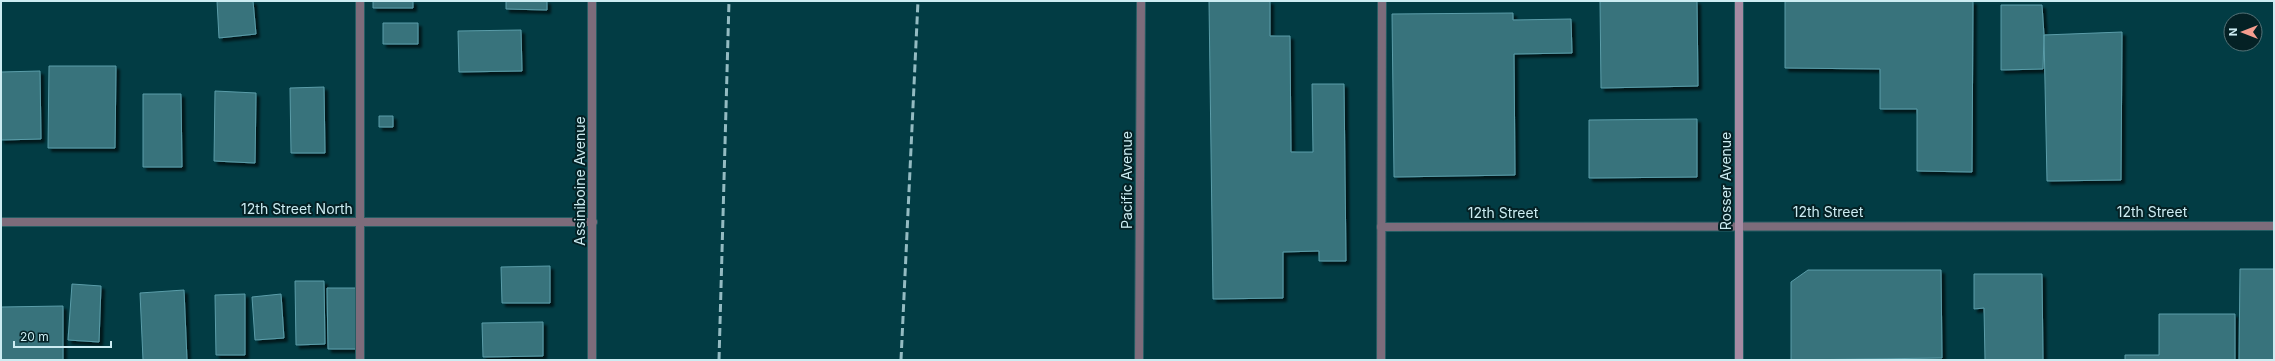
<svg xmlns="http://www.w3.org/2000/svg" width="2275" height="361" font-family="Inter,sans-serif">
  <style>
    .building { fill: #37737c; stroke: #5b9da9; filter: url(#shadow) }
    .lines { fill: none; stroke-linecap: round; stroke-linejoin: round }
    .lane-casing { stroke: #265c63; stroke-width: 10 }
    .street-casing { stroke: #265c63; stroke-width: 10 }
    .secondary-casing { stroke: #265c63; stroke-width: 10 }
    .lane { stroke: #7d6c7b; stroke-width: 8 }
    .street { stroke: #7d6c7b; stroke-width: 8 }
    .secondary { stroke: #a58aa2; stroke-width: 8 }
    .rail { stroke: #94bbc2; stroke-width: 3; stroke-dasharray: 8 4; stroke-linecap: butt }
    .labels { text-anchor: middle; stroke-width: 4; stroke-linejoin: round; paint-order: stroke }
    .street-label { font-size: 14px; fill: #ccecf2; stroke: #042125 }
  </style>
  <defs>
    <filter id="shadow"><feDropShadow dx="3.5" dy="3.5" stdDeviation="1" flood-color="#0009"/></filter>
  </defs>
  <rect width="100%" height="100%" fill="#023c44"/>
  <path class="building" d="M217 1H253L256 34 219 38Z
    M373 1H413V8H373Z
    M506 1H547V10L506 9Z
    M1209 1H1270V36H1290L1291 152H1313L1312 84H1344L1346 261H1319V251L1283 252V298L1213 299Z
    M1600 1H1697L1698 86 1601 88Z
    M1785 1H1973L1972 172 1917 171V109H1880V69L1785 68Z
    M2001 5H2042L2044 35 2043 69 2001 70Z
    M1513 13V20L1571 19 1572 53 1514 54 1515 175 1394 177 1392 14Z
    M383 23H418V44H383Z
    M521 30 522 71 459 72 458 31Z
    M2122 32 2121 180 2047 181 2044 35Z
    M49 66H116L115 148H48Z
    M40 71 41 139 1 140V72Z
    M324 87 325 153H291L290 88Z
    M215 91 256 93 255 163 214 161Z
    M143 94H181L182 167H143Z
    M379 116H393V127H379Z
    M1697 119V177L1589 178V120Z
    M550 266V303H502L501 267Z
    M2240 269H2274V360H2239Z
    M1808 270H1941L1942 358 1791 360V282Z
    M1974 274H2042L2043 360H1985L1984 308 1974 309Z
    M295 281H324L325 344 296 345Z
    M72 284 101 286 99 342 68 340Z
    M327 288H356L357 349H328Z
    M184 290 187 360H143L140 293Z
    M245 294V355H216L215 295Z
    M281 294 284 338 255 340 252 297Z
    M63 306V360H1V307Z
    M2159 314H2235V360H2125V355H2159Z
    M543 322V356L483 357 482 323Z"/>
  <g class="lines">
    <defs>
      <path id="lane" d="M360 360V1
        M1381 360 1382 1"/>
      <path id="street" d="M1 222H593
        M1381 227 2274 226
        M592 360V1
        M1139 360 1141 1"/>
      <path id="secondary" d="M1739 1V360"/>
    </defs>
    <use href="#lane" class="lane-casing"/>
    <use href="#street" class="street-casing"/>
    <use href="#secondary" class="secondary-casing"/>
    <use href="#lane" class="lane"/>
    <use href="#street" class="street"/>
    <use href="#secondary" class="secondary"/>
    <path class="rail" d="M719 360 729 1
      M901 360 918 1"/>
  </g>
  <g class="labels">
    <g class="street-label">
      <text transform="translate(1127 180) rotate(-90)" y="5">Pacific Avenue</text>
      <text transform="translate(580 181) rotate(-90)" y="5">Assiniboine Avenue</text>
      <text transform="translate(1726 181) rotate(-90)" y="5">Rosser Avenue</text>
      <text x="297" y="214">12th Street North</text>
      <text x="1828" y="217">12th Street</text>
      <text x="2152" y="217">12th Street</text>
      <text x="1503" y="218">12th Street</text>
    </g>
  </g>
  <rect width="2275" height="361" fill="none" stroke="#ccecf2" stroke-width="4"/>
  <g transform="translate(2243 32) rotate(270)"><circle r="19" fill="#042125" stroke="#547277"/>
  <path d="M0-3L7 15L0 10L-7 15Z" fill="#f59d8f"/>
  <text y="-6" font-size="11" font-weight="bold" text-anchor="middle" fill="#ccecf2">N</text>
  </g>
  <path d="M14 341v6h97v-6" fill="none" stroke="#ccecf2" stroke-width="2"/>
  <text x="20" y="341" font-size="12" fill="#ccecf2" stroke="#042125" stroke-width="3" paint-order="stroke">20 m</text>
</svg>
